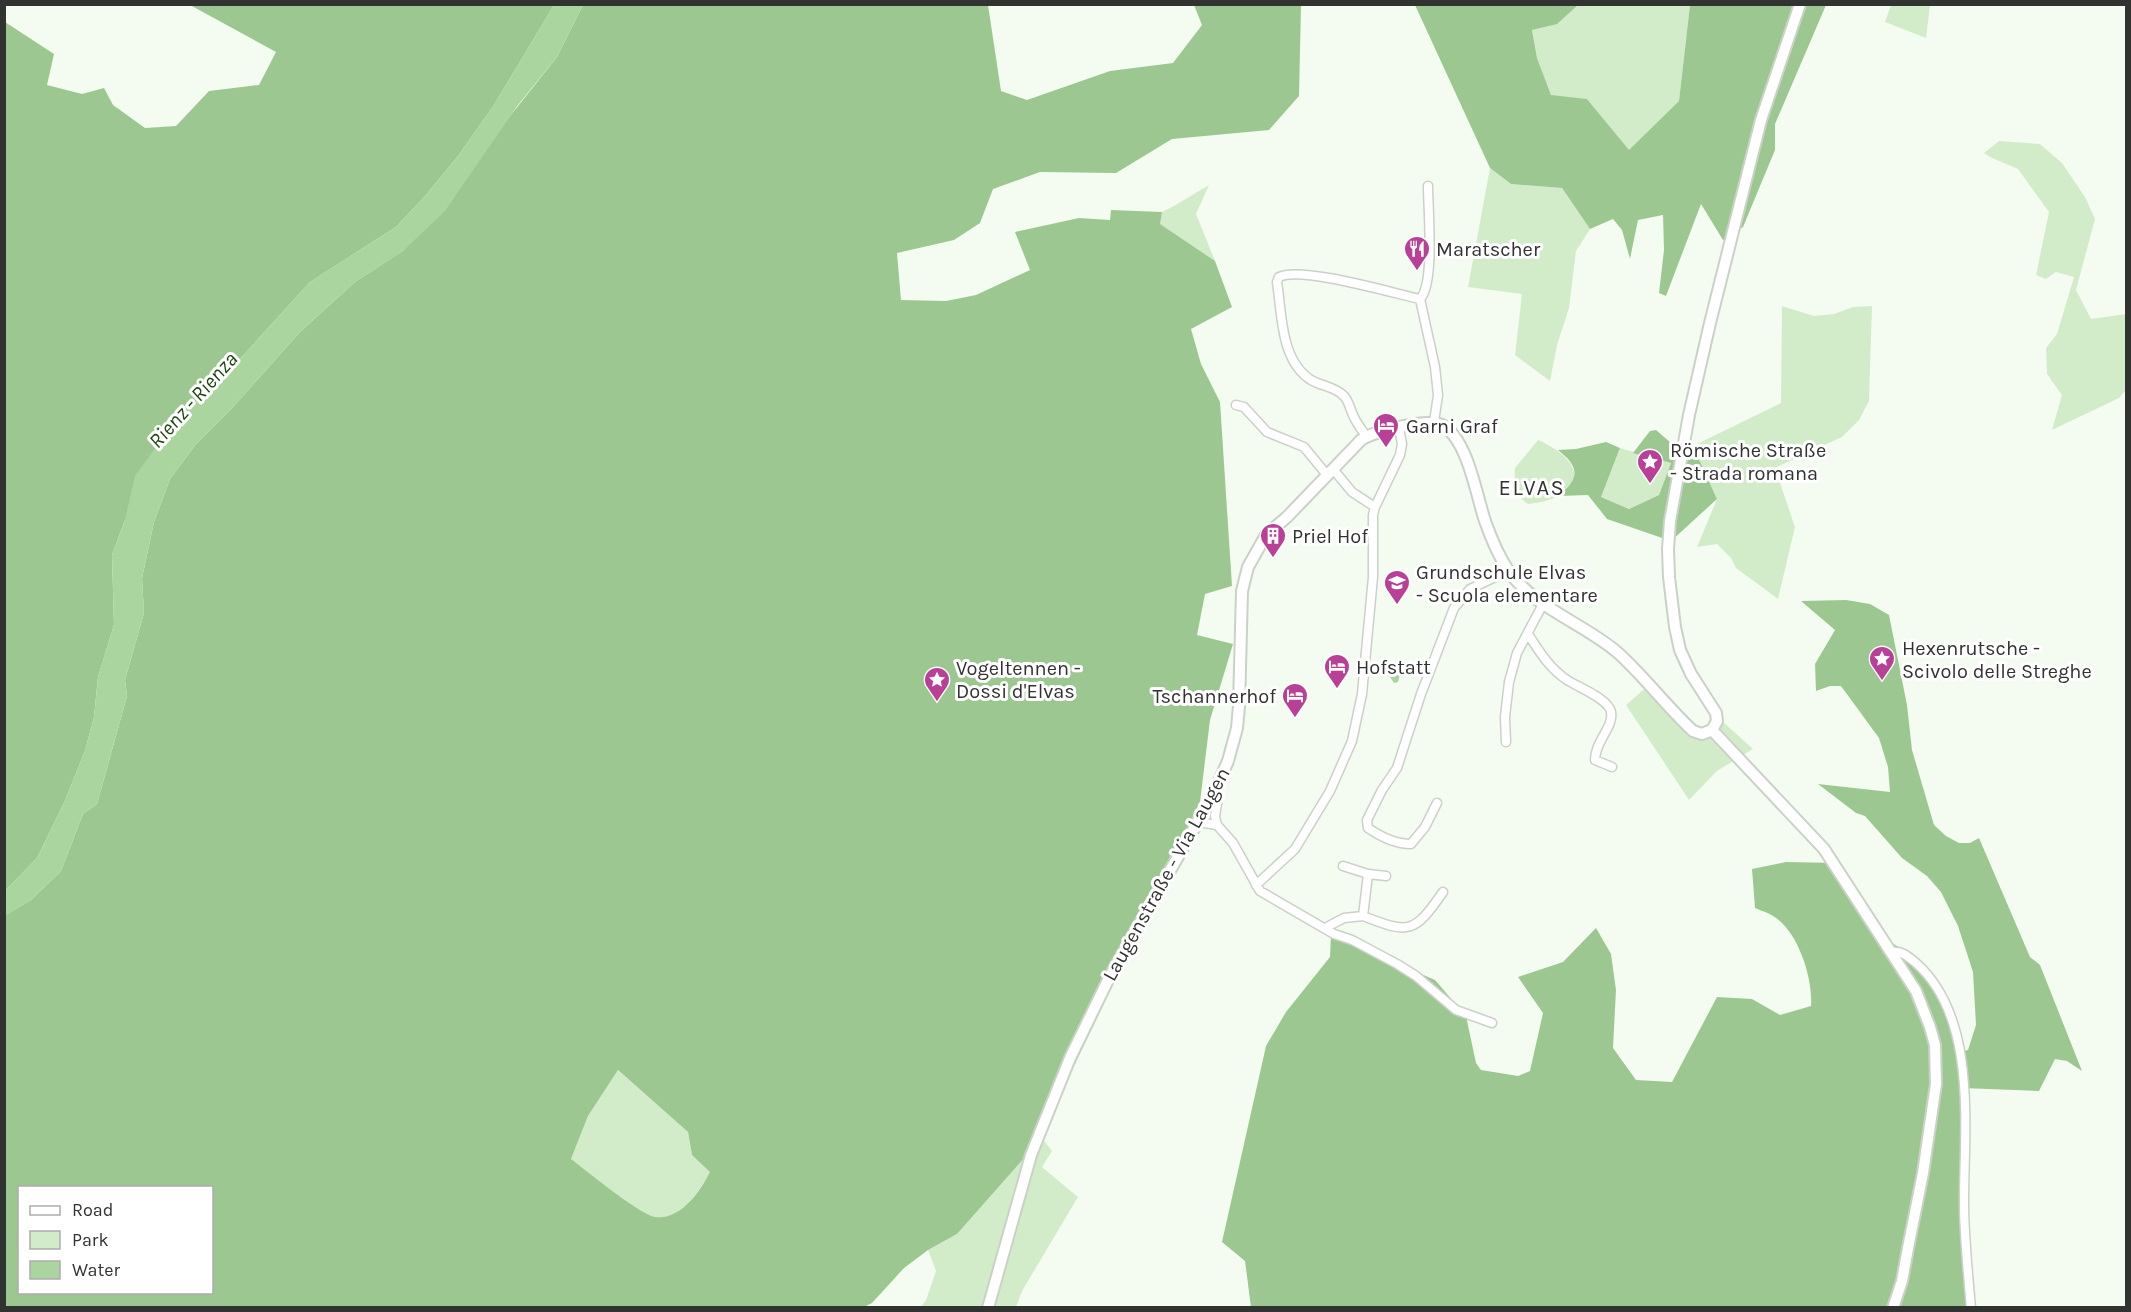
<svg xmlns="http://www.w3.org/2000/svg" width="2131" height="1312" font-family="Karla,sans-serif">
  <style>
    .green { fill: #d2ecca }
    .forest { fill: #9dc791; fill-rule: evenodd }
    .water { fill: #aad59e }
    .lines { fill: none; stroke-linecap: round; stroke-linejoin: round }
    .minor-casing { stroke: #cad2c7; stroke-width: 11 }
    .tertiary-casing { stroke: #cad2c7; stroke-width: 14 }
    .minor { stroke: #fff; stroke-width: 8 }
    .tertiary { stroke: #fff; stroke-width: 10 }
    .labels { text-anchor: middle; stroke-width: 6; stroke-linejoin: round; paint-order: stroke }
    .poi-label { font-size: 20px; fill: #30332f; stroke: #fff; text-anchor: start }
    .street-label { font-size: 20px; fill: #30332f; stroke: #fff }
    .water-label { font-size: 21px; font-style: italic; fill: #1d450f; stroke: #fff }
    .quarter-label { font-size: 22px; letter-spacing: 1.5px; fill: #30332f; stroke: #fff }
  </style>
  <rect width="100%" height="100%" fill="#f4fcf1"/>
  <path class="green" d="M1578 5H1690L1679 101 1629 151 1587 99 1551 96 1537 58 1532 30 1557 23Z
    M1891 5H1930L1926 38 1885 22Z
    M1999 141 2040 144 2062 163 2085 197 2095 219 2076 290 2091 319 2126 314V390L2119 398 2052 430 2062 395 2047 374 2046 348 2057 334 2074 277 2056 272 2046 279 2036 275 2049 212 2018 169 1992 158 1984 153Z
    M1490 168 1511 184 1562 188 1590 229 1576 251 1569 308 1557 345 1550 381 1515 355 1522 294 1468 287Z
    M1209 185 1196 214 1215 261 1159 224 1162 212 1174 206Z
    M1782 306 1814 316 1834 314 1853 307 1872 306 1869 401 1859 420 1842 437 1775 468 1795 527 1778 599 1736 568 1731 558 1717 544 1697 547 1717 499 1693 446 1781 403Z
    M1538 440C1592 464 1584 498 1528 504 1515 497 1514 481 1515 468Z
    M1620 448 1671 463 1659 495 1629 509 1601 497Z
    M1651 683 1696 729 1706 728 1723 722 1753 749 1717 771 1689 800 1626 705Z
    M618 1070 688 1132 692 1155 711 1172C699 1190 682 1220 656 1217 640 1215 586 1171 571 1159L588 1116Z
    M1042 1138 1052 1151 1042 1167 1078 1197 1022 1291 1016 1307 920 1308 926 1300 936 1271 928 1250 957 1234Z"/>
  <path class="forest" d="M190 5H554L494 105 458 156 426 195 396 227 310 282 220 381 178 417 125 520 112 555 114 625 98 677 94 717 85 751 64 803 37 858 5 891V22L54 54 47 85 82 94 104 88 113 105 145 128 176 126 209 91 259 85 276 52Z
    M583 5H988L1001 91 1027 100 1110 71 1173 63 1202 25 1194 5H1301L1299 96 1269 130 1172 139 1116 173 1040 172 993 189 980 223 954 240 897 253 901 300 946 301 976 295 1030 270 1015 232 1079 218 1110 220 1111 210 1162 212 1160 224 1215 261 1232 307 1191 329 1201 364 1220 402 1232 586 1205 594 1197 635 1233 644 1210 720 1200 802 1075 1064 1042 1138 957 1234 928 1250 904 1268 872 1303 862 1308 5 1307 4 916 31 900 61 871 83 814 97 804 127 696 125 680 144 613 142 578 154 522 170 479 196 444 234 406 301 331 355 282 404 250 557 57ZM618 1070 688 1132 692 1155 710 1172C701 1190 681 1220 656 1217 640 1215 587 1171 571 1159L588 1116ZM20 1188H212V1292H20Z
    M1415 5H1578L1557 24 1532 30 1537 58 1551 95 1587 99 1629 150 1679 101 1690 5H1826L1775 124V150L1743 227 1723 240 1701 204 1666 296 1659 293 1664 250 1663 215 1638 220 1630 259 1622 230 1613 219 1590 229 1562 188 1511 184 1490 168Z
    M1656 430 1678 449 1693 446 1717 499 1671 541 1607 519 1588 495 1558 496C1580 479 1580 467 1558 450L1576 449 1606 442 1620 448 1601 497 1629 509 1659 495 1671 463 1633 453 1650 431Z
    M1846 600 1870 604 1889 615 1907 705 1912 750 1934 825 1946 836 1959 843H1970L1979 838 2030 957 2040 965 2082 1071 2067 1061 2055 1059 2039 1091 1962 1088 1971 1307H1251L1245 1261 1222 1242 1266 1046 1286 1012 1330 957 1331 935 1435 980 1466 1016 1476 1063 1481 1070 1518 1076 1530 1071 1543 1013 1518 977 1563 962 1596 928 1611 954 1616 990 1613 1048 1636 1080 1672 1082 1717 997 1752 999 1780 1015 1811 1006C1813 979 1799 934 1776 918 1770 913 1762 911 1755 908L1752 869 1786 862 1838 863 1892 943 1910 954 1926 969 1954 1011 1963 1051 1968 1050 1976 1025 1973 972 1958 926 1941 892 1927 876 1902 858 1865 816 1856 813 1818 784 1890 792 1888 767 1879 738 1841 686H1830L1816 691 1815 664 1835 630 1801 601Z"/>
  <path class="water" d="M554 5H583L557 57 518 105 445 211 404 250 355 282 301 331 234 406 196 444 170 479 154 522 142 578 144 613 125 680 127 696 97 804 83 814 61 871 31 900 5 916V891L37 858 64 803 85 751 94 717 98 677 114 625 112 555 125 520 135 476 178 417 220 381 310 282 396 227 426 195 458 156 494 105Z
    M1385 667 1401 670 1398 682 1394 683 1390 677 1384 675Z"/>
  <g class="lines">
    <defs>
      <path id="minor" d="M1428 186C1428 210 1435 284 1420 299L1435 367 1438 395 1434 422
        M1236 405 1244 407 1267 432 1304 447 1327 475
        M1366 436C1362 430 1357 424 1354 417 1350 410 1349 401 1344 396 1336 387 1321 386 1311 380 1280 360 1282 313 1277 282L1279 277C1302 266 1392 293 1420 299
        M1333 469 1352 492 1375 507
        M1528 634C1539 651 1549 668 1567 680 1578 687 1609 699 1611 712 1614 727 1595 741 1595 760L1612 767
        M1506 742 1505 717 1509 682 1517 653 1543 604
        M1213 795 1218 798 1215 816 1217 825 1233 843 1260 891 1334 934 1352 940 1397 964 1416 976 1456 1010 1492 1023
        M1437 803 1425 827 1411 844C1395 844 1381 837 1368 828L1367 820 1382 790 1397 768 1421 694 1454 608 1470 589 1508 571
        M1198 822 1217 825
        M1368 874 1386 876
        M1256 885 1295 849 1330 791 1352 741 1362 694 1373 577V515L1375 507 1400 455 1402 444 1399 428
        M1363 916C1409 934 1414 934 1443 892
        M1325 928 1344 918 1363 916 1368 874 1343 866
        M1892 952C1901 950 1909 957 1916 963 1978 1018 1964 1128 1964 1202 1964 1237 1968 1273 1971 1308"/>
      <path id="tertiary" d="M1712 730 1717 721 1716 713 1691 674 1680 650 1675 627 1669 577 1668 549 1670 521 1689 415 1710 323 1761 120 1800 4
        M1712 730 1824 849 1916 991 1930 1027 1935 1045 1936 1084 1923 1173 1908 1248 1902 1281 1893 1308
        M988 1308 1031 1155 1070 1058 1109 978 1213 795 1228 761 1237 728 1239 706 1242 591 1248 567 1266 535 1287 517 1361 440C1373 431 1431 417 1444 426 1468 442 1476 494 1485 521 1491 538 1498 555 1508 570 1534 608 1583 623 1617 652 1644 676 1666 706 1693 731L1702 734 1712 730"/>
    </defs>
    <use href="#minor" class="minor-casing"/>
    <use href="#tertiary" class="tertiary-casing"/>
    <use href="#minor" class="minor"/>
    <use href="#tertiary" class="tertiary"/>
  </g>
  <defs>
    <symbol id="restaurant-pin" viewBox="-11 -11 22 30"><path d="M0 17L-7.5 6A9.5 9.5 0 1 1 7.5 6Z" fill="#b84197" stroke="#fff"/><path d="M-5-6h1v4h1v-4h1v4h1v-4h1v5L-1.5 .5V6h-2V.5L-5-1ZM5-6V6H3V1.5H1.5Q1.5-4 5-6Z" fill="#fff"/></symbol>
    <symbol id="hotel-pin" viewBox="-11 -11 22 30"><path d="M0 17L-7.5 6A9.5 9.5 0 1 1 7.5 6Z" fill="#b84197" stroke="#fff"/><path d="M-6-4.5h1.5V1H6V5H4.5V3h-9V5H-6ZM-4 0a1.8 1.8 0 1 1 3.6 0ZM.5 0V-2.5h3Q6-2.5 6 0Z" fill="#fff"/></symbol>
    <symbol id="sight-pin" viewBox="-11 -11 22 30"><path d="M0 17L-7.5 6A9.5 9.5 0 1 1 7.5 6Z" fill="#b84197" stroke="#fff"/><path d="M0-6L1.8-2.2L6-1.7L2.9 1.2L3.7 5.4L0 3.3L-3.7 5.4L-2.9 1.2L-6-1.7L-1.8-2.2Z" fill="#fff"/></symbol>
    <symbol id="building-pin" viewBox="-11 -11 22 30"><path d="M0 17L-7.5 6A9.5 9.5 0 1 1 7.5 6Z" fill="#b84197" stroke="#fff"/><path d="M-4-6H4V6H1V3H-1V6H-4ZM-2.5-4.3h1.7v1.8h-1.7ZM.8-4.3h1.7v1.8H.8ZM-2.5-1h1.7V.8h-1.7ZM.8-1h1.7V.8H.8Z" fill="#fff"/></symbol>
    <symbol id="school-pin" viewBox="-11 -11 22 30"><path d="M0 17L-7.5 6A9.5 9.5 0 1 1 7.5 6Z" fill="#b84197" stroke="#fff"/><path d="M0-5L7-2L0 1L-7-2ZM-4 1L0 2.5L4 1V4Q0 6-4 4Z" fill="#fff"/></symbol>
  </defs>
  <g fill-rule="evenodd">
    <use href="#restaurant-pin" x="1402" y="234" width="30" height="40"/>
    <use href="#hotel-pin" x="1371" y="411" width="30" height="40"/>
    <use href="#sight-pin" x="1635" y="447" width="30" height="40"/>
    <use href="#building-pin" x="1258" y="521" width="30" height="40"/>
    <use href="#school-pin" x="1382" y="568" width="30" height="40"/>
    <use href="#sight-pin" x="1867" y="644" width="30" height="40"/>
    <use href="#hotel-pin" x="1322" y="652" width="30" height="40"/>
    <use href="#sight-pin" x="922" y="665" width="30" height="40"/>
    <use href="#hotel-pin" x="1280" y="681" width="30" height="40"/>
  </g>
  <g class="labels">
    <g class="poi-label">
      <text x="1436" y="256">Maratscher</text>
      <text x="1406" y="433">Garni Graf</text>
      <text x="1670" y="457">Römische Straße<tspan x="1670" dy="23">- Strada romana</tspan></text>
      <text x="1292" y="543">Priel Hof</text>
      <text x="1416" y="579">Grundschule Elvas<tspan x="1416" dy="23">- Scuola elementare</tspan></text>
      <text x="1902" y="655">Hexenrutsche -<tspan x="1902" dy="23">Scivolo delle Streghe</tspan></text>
      <text x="1356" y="674">Hofstatt</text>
      <text x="956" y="675">Vogeltennen -<tspan x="956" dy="23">Dossi d'Elvas</tspan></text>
      <text x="1276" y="703" text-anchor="end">Tschannerhof</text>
    </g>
    <g class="street-label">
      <text transform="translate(1166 874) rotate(-61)" y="7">Laugenstraße - Via Laugen</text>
    </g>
    <g class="water-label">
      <text transform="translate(193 400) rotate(-48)" y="7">Rienz - Rienza</text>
    </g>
    <g class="quarter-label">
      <text x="1532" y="495">ELVAS</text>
    </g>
  </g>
  <rect width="2131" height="1312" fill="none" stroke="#30332f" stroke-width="12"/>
  <rect x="18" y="1186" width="195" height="108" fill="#ffffff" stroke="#acadac" stroke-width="1.5"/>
  <rect x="30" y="1206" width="30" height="9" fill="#ffffff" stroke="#acadac" stroke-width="1.5"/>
  <text x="72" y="1216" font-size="18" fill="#30332f">Road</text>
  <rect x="30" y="1231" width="30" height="18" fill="#d2ecca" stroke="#acadac" stroke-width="1.5"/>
  <text x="72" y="1246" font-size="18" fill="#30332f">Park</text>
  <rect x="30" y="1261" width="30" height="18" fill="#aad59e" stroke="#acadac" stroke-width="1.5"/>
  <text x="72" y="1276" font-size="18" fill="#30332f">Water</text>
</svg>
